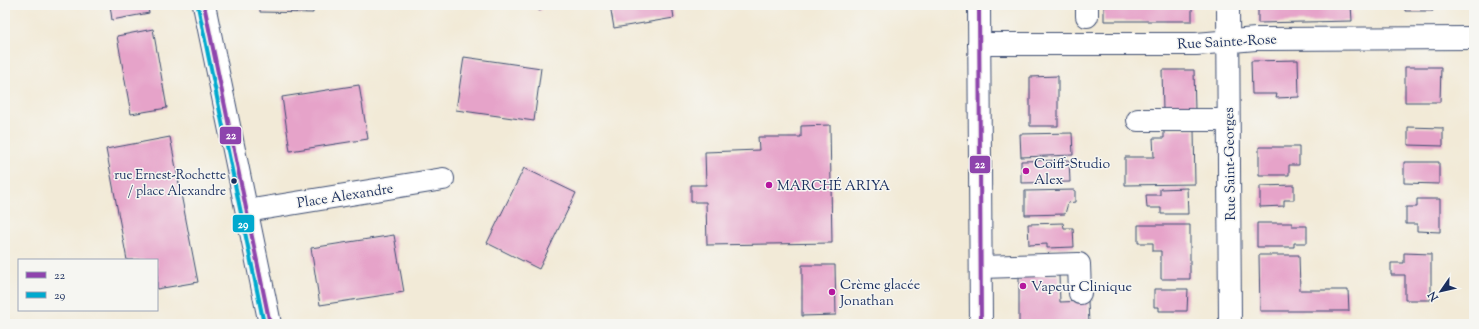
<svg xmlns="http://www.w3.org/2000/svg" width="1479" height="329" font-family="'Sorts Mill Goudy',serif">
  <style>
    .building { fill: #e6a3c9 }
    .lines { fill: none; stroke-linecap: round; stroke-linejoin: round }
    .minor-casing { stroke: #3b4b70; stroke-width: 24 }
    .major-casing { stroke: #3b4b70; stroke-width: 24 }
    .minor { stroke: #fff; stroke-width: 22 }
    .major { stroke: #fff; stroke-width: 22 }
    .bus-1-casing { stroke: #f6f6f2; stroke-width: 7 }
    .bus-2-casing { stroke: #f6f6f2; stroke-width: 7 }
    .bus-1 { stroke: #8e44ad; stroke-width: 4 }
    .bus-2 { stroke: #00a9ce; stroke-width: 4 }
    .poi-dot { fill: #b5179e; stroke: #f6f6f2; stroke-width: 1.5 }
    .bus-dot { fill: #1b2f5e; stroke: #f6f6f2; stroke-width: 1.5 }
    .labels { text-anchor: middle; stroke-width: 3; stroke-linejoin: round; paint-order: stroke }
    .bus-label { font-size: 13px; fill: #1b2f5e; stroke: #f6f6f2; text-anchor: end }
    .street-label { font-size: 14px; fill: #1b2f5e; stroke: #f6f6f2 }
    .poi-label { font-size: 14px; fill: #1b2f5e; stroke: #f6f6f2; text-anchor: start }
    .line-badge { stroke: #f6f6f2; stroke-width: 1.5 }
    .badge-label { font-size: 11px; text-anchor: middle; font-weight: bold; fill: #fff }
  </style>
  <rect width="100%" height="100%" fill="#f6f6f2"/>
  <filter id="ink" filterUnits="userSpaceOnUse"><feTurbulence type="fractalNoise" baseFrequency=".025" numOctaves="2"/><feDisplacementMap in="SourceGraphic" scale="8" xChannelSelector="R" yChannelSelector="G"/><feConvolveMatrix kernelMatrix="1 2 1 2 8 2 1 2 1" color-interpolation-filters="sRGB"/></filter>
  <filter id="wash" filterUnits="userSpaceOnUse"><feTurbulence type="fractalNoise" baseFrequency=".012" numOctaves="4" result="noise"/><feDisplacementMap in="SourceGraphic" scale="16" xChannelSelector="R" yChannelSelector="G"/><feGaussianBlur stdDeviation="0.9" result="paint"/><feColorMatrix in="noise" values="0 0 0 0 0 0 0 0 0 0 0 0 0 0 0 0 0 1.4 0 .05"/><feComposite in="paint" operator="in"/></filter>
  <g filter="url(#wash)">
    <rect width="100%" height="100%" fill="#f2ead7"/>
    <g id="blocks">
      <path class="building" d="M110 5H147L149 13 112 20Z
        M260 5H313V13L260 12Z
        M531 5H545L540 11Z
        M610 5H672L674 18 614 28Z
        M1104 5H1192V21H1104Z
        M1258 5H1351L1352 21 1258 23Z
        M1405 5H1433V11H1405Z
        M153 29 167 108 131 114 117 36Z
        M464 57 541 68 534 121 456 110Z
        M1298 60 1299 97 1276 98 1277 94H1252L1251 61Z
        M1405 67H1441L1440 102H1405Z
        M1162 70H1194L1195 110 1163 111Z
        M1058 76V126H1030V77Z
        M359 85 368 139 290 151 282 97Z
        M830 125 832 243 707 245 706 202H691V185H706L705 152 759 150 758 137H801V126Z
        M1408 127 1443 128V146L1408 145Z
        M1164 130H1194L1195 184 1125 185V157H1154L1153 138H1164Z
        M1072 133 1073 155 1021 157 1020 134Z
        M170 137 198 282 157 289V260H127L106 149Z
        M1259 147H1299V165H1289V175H1259Z
        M1069 160 1070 182 1021 183V161Z
        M1404 162H1439V184L1404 183Z
        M524 168 576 193 539 269 487 243Z
        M1294 185V200H1284V206L1260 207V186Z
        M1187 188 1188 214H1161V208H1147L1146 195H1160V189Z
        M1075 190V202L1068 203 1065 214 1025 215V191Z
        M1417 199H1440V232L1417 231V224H1406V207H1417Z
        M1063 223 1064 228H1073L1074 247 1047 248V244L1029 245 1028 224Z
        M1257 223H1292V226H1307V243H1294V247H1257Z
        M1138 225H1190V279H1161V251H1153V243H1138Z
        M394 235 404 292 320 305 311 248Z
        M1404 253 1431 254V300H1405V275H1391V263H1404Z
        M1259 255H1299L1300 290H1348L1349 311H1260Z
        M802 265H835L836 315 802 316Z
        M1059 275 1060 302 1088 301 1089 324H1019V276Z
        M1154 289H1188L1187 311H1159V307H1154Z"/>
    </g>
  </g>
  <g filter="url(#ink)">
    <use href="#blocks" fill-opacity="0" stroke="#3b4b70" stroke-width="1"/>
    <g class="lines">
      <defs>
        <path id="minor" d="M204 5 270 324
          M1087 5V16
          M1228 5 1230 324
          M979 44H1196L1256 39 1474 38
          M1138 120H1228
          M247 211 443 179
          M981 267 1079 264 1080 293"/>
        <path id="major" d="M979 5 981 324"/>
      </defs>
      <use href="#minor" class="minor-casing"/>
      <use href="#major" class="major-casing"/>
      <use href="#minor" class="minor"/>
      <use href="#major" class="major"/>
      <defs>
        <path id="bus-1" d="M204 5 270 324
          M979 5 981 324"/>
        <path id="bus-2" d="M198 6 264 324"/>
      </defs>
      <use href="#bus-1" class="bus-1-casing"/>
      <use href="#bus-2" class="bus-2-casing"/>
      <use href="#bus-1" class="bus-1"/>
      <use href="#bus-2" class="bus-2"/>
    </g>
  </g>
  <g class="poi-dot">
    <circle cx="1026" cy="171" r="4"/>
    <circle cx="769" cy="185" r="4"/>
    <circle cx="1023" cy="286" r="4"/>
    <circle cx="832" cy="292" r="4"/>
  </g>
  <circle class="bus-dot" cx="234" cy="181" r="3.5"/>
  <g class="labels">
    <g class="bus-label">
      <text x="226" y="179">rue Ernest-Rochette<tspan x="226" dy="16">/ place Alexandre</tspan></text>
    </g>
    <g class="street-label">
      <text transform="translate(1227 41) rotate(-3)" y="5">Rue Sainte-Rose</text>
      <text transform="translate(1229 164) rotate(-91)" y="5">Rue Saint-Georges</text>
      <text transform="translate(345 195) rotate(-9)" y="5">Place Alexandre</text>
    </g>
    <g class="poi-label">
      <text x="1034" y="168">Coiff-Studio<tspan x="1034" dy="16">Alex</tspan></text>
      <text x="777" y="190">MARCHÉ ARIYA</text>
      <text x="840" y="289">Crème glacée<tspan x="840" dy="16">Jonathan</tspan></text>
      <text x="1031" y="291">Vapeur Clinique</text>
    </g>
  </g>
  <g class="line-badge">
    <rect x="219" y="126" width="23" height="19" rx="4" fill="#8e44ad"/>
    <rect x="969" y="155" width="22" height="19" rx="4" fill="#8e44ad"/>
    <rect x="232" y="214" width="23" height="19" rx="4" fill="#00a9ce"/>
  </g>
  <g class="badge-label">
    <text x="231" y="139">22</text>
    <text x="980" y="168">22</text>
    <text x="243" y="228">29</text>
  </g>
  <rect width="1479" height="329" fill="none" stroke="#f6f6f2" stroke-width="20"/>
  <rect x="18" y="259" width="140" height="52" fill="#f6f6f2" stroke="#9ea6b7"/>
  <rect x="26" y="272" width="20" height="6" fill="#8e44ad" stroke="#9ea6b7"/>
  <text x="54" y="279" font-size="12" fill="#1b2f5e">22</text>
  <rect x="26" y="292" width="20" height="6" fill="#00a9ce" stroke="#9ea6b7"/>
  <text x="54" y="299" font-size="12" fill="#1b2f5e">29</text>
  <g transform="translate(1441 291) rotate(236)" stroke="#f6f6f2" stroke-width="3" paint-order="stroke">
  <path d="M0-3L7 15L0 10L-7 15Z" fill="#1b2f5e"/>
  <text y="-6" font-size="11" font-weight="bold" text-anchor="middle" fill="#1b2f5e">N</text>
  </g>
</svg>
